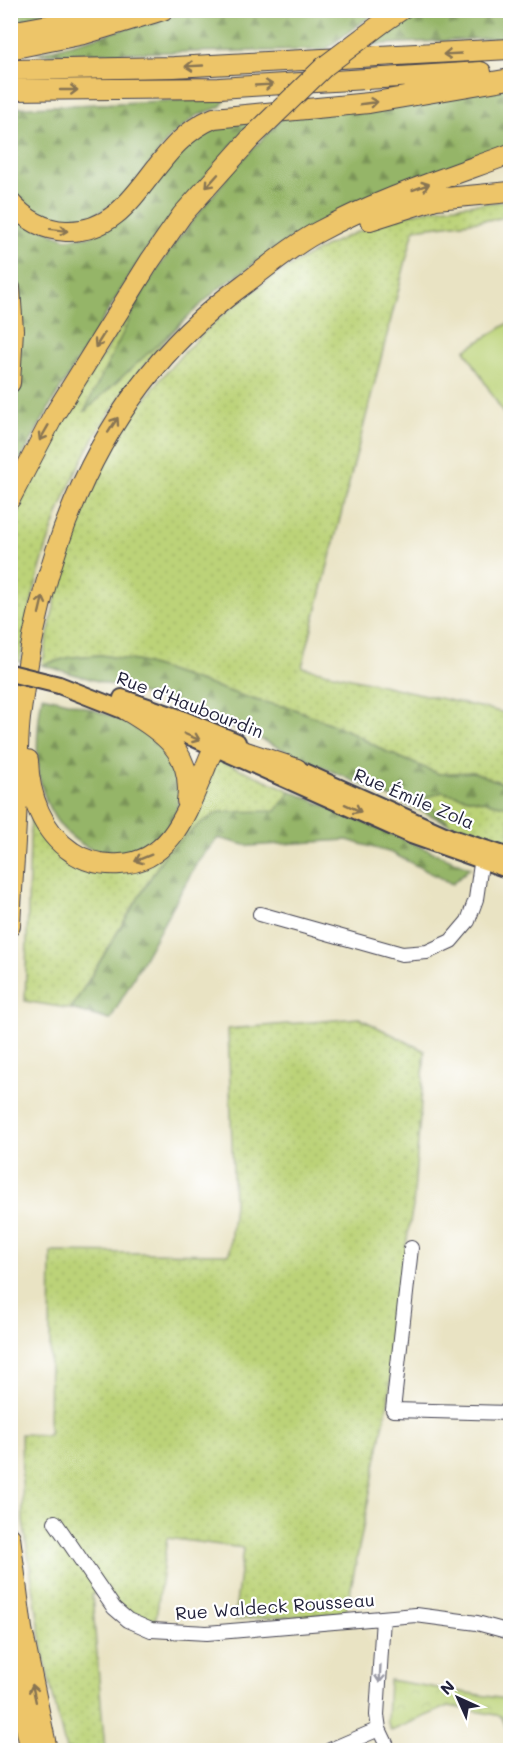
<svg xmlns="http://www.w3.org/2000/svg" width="521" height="1761" font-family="Mali,sans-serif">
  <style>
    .grass { fill: url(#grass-dots); stroke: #6f7a5a; stroke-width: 1.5 }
    .forest { fill: url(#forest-firs); stroke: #5c6c52; stroke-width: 1.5 }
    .park { fill: url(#park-crowns); stroke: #6f7a5a; stroke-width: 1.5 }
    .pitch { fill: #bcd378; stroke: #6f7a5a; stroke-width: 1.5 }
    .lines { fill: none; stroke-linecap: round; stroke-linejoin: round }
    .minor-casing { stroke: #403f4f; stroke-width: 16 }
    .major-casing { stroke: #403f4f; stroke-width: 20 }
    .highway-casing { stroke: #403f4f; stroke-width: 22 }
    .minor { stroke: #fff; stroke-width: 14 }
    .major { stroke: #edc569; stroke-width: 16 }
    .highway { stroke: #edc569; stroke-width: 20 }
    .major-bridge-casing { stroke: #403f4f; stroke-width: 20; stroke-linecap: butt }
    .highway-bridge-casing { stroke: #403f4f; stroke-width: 22; stroke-linecap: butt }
    .major-bridge { stroke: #edc569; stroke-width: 16 }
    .highway-bridge { stroke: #edc569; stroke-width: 20 }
    .oneway { stroke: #887452 }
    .oneway2 { stroke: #9c9ca7 }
    .labels { text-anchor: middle; stroke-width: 4.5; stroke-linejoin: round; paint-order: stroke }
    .street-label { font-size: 18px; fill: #22223b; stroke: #fff }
  </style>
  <defs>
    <pattern id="grass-dots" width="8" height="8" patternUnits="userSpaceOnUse" patternTransform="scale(1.5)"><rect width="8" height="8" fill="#bcd378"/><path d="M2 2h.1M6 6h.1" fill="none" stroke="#a1b569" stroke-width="1.8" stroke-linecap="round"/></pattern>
    <pattern id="forest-firs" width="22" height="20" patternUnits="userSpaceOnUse" patternTransform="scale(1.5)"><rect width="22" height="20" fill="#95b568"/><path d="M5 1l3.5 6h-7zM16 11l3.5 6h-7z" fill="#799357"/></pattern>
    <pattern id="park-crowns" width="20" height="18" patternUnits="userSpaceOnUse" patternTransform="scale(1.5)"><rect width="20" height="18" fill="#bcd378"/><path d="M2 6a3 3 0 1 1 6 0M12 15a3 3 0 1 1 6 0" fill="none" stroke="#a1b569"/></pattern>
  </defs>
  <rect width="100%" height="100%" fill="#fff"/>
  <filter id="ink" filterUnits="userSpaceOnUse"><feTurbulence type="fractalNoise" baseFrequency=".0167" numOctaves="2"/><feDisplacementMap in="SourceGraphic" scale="12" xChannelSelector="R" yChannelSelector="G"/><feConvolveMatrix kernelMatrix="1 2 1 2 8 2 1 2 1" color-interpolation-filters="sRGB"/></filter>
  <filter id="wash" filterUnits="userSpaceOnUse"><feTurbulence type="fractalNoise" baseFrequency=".008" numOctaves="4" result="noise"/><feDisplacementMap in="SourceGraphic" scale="24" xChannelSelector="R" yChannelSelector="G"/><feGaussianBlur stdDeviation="1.35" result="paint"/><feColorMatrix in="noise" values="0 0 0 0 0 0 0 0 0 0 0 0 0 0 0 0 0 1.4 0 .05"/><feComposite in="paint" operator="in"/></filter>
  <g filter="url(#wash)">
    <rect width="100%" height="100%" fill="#e9e3c3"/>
    <path class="grass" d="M510 201V217L414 229 302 667 510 714V786L473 772 439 774 387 752 346 730 294 709 255 700 141 662 101 655 71 657 42 665C51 620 59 576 74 532 125 384 255 257 407 215 441 206 476 204 510 201Z
      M144 290 86 410 192 312C90 414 42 521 20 662L11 660 10 526 37 467 65 415Z
      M217 759 291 791 276 811 254 813 165 854 71 1009 25 1001 31 811 64 856 151 864Z
      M442 792 510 807V846L450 824 422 799Z
      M359 1018 425 1051 413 1207 408 1232 388 1402 346 1613 234 1620 243 1548 167 1538 155 1626 130 1615 104 1590 92 1595 105 1750H66L45 1663 23 1521 21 1434 49 1435 51 1252 229 1254 234 1203 228 1029Z"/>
    <path class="forest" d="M10 11H76L11 23Z
      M189 11H377L325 50 36 54Z
      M411 11H510V37L367 45Z
      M510 86V145L287 241 218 289 84 412 144 290 175 243 233 170 284 116Z
      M227 98 220 107 196 116 169 138 132 188 105 209 81 222 51 221 26 208 11 189 10 108Z
      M252 121 157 234 135 267 53 401 11 478V428L21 321 11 215 66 239 92 236 172 156 204 128Z
      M101 655 141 662 255 700 294 709 346 730 387 752 439 774 473 772 510 786V807L442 792 423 799 450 824 258 738 167 701 42 665 71 657Z
      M42 696C93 707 196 734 178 805 172 829 152 845 129 853 116 857 96 852 85 846 32 816 33 750 42 696Z
      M291 791 470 868 452 884 392 853 347 840 249 846 218 838 198 861 110 1020 71 1009 165 854 198 825 219 812 276 811Z"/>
    <path class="park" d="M389 1680 510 1700V1736L501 1716 449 1706 391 1731 387 1721Z"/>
    <path class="pitch" d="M510 322V424L465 350Z"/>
  </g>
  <g filter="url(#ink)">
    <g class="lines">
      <defs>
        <path id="minor" d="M260 914 402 954 427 952 451 941 468 921 476 899 483 850
          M411 1248 393 1410 510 1413
          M55 1522 114 1608 128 1620 151 1630 207 1633 416 1615 477 1623 510 1632
          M383 1618 377 1715 379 1729 389 1750
          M330 1750 379 1729"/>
        <path id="major" d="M59 685 194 738 411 835 510 870
          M122 698 174 716 237 742
          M286 764 449 837 510 857"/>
        <path id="highway" d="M385 21 401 10
          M10 32 109 14
          M10 49 84 34 163 10
          M10 70 174 67 510 49
          M10 90 219 88 481 72
          M10 202C25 219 43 230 66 231 138 234 149 144 214 118L369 103 510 79
          M370 220 436 199 510 192
          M10 288 13 330 10 383
          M10 499 54 415 150 261 182 215 251 138
          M126 710C162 731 194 753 187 801
          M28 760C29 795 42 832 72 852 86 862 103 865 120 864 171 862 187 811 204 771 208 762 211 750 219 743L297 769
          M10 926C12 883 16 838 17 795 18 769 17 744 20 718 40 549 101 388 243 285 268 267 291 246 318 232 379 199 445 178 510 154
          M10 1537 22 1629 47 1750
          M10 1654 31 1750"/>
      </defs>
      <use href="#minor" class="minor-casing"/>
      <use href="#major" class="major-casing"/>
      <use href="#highway" class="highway-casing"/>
      <use href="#minor" class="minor"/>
      <use href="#major" class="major"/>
      <use href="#highway" class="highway"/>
      <defs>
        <path id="major-bridge" d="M10 673 59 685"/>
        <path id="highway-bridge" d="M251 138 325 66 385 21"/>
      </defs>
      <use href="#major-bridge" class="major-bridge-casing"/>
      <use href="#highway-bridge" class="highway-bridge-casing"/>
      <use href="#major-bridge" class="major-bridge"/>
      <use href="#highway-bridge" class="highway-bridge"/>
    </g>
    <defs><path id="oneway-shaft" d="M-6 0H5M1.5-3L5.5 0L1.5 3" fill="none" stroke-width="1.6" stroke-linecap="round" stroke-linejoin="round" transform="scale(1.5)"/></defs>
    <g class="oneway">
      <use href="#oneway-shaft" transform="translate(452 54) rotate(177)"/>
      <use href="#oneway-shaft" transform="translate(194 66) rotate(177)"/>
      <use href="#oneway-shaft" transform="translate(264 85) rotate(-3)"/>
      <use href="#oneway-shaft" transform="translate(69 90)"/>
      <use href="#oneway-shaft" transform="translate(369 103) rotate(-8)"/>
      <use href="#oneway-shaft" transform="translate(212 181) rotate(132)"/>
      <use href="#oneway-shaft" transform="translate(421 187) rotate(-20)"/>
      <use href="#oneway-shaft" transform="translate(59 230) rotate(7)"/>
      <use href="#oneway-shaft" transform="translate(100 340) rotate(122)"/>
      <use href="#oneway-shaft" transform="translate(113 425) rotate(-57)"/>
      <use href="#oneway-shaft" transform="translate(44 433) rotate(120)"/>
      <use href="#oneway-shaft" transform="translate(41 605) rotate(-77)"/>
      <use href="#oneway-shaft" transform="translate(192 737) rotate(23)"/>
      <use href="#oneway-shaft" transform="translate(353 808) rotate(25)"/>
      <use href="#oneway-shaft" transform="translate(143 858) rotate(158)"/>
      <use href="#oneway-shaft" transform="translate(34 1693) rotate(-102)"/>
    </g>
    <use class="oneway2" href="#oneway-shaft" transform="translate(380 1674) rotate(93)"/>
  </g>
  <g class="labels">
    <g class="street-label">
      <text transform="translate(190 705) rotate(21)" y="6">Rue d'Haubourdin</text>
      <text transform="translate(414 799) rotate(23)" y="6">Rue Émile Zola</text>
      <text transform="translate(275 1607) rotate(-4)" y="6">Rue Waldeck Rousseau</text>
    </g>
  </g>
  <rect width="521" height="1761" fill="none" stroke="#fff" stroke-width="36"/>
  <g transform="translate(458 1698) rotate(315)" stroke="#ffffff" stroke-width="4.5" paint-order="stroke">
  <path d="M0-4.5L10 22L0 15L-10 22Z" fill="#22223b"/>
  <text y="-9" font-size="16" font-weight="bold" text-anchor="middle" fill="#22223b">N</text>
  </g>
</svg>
